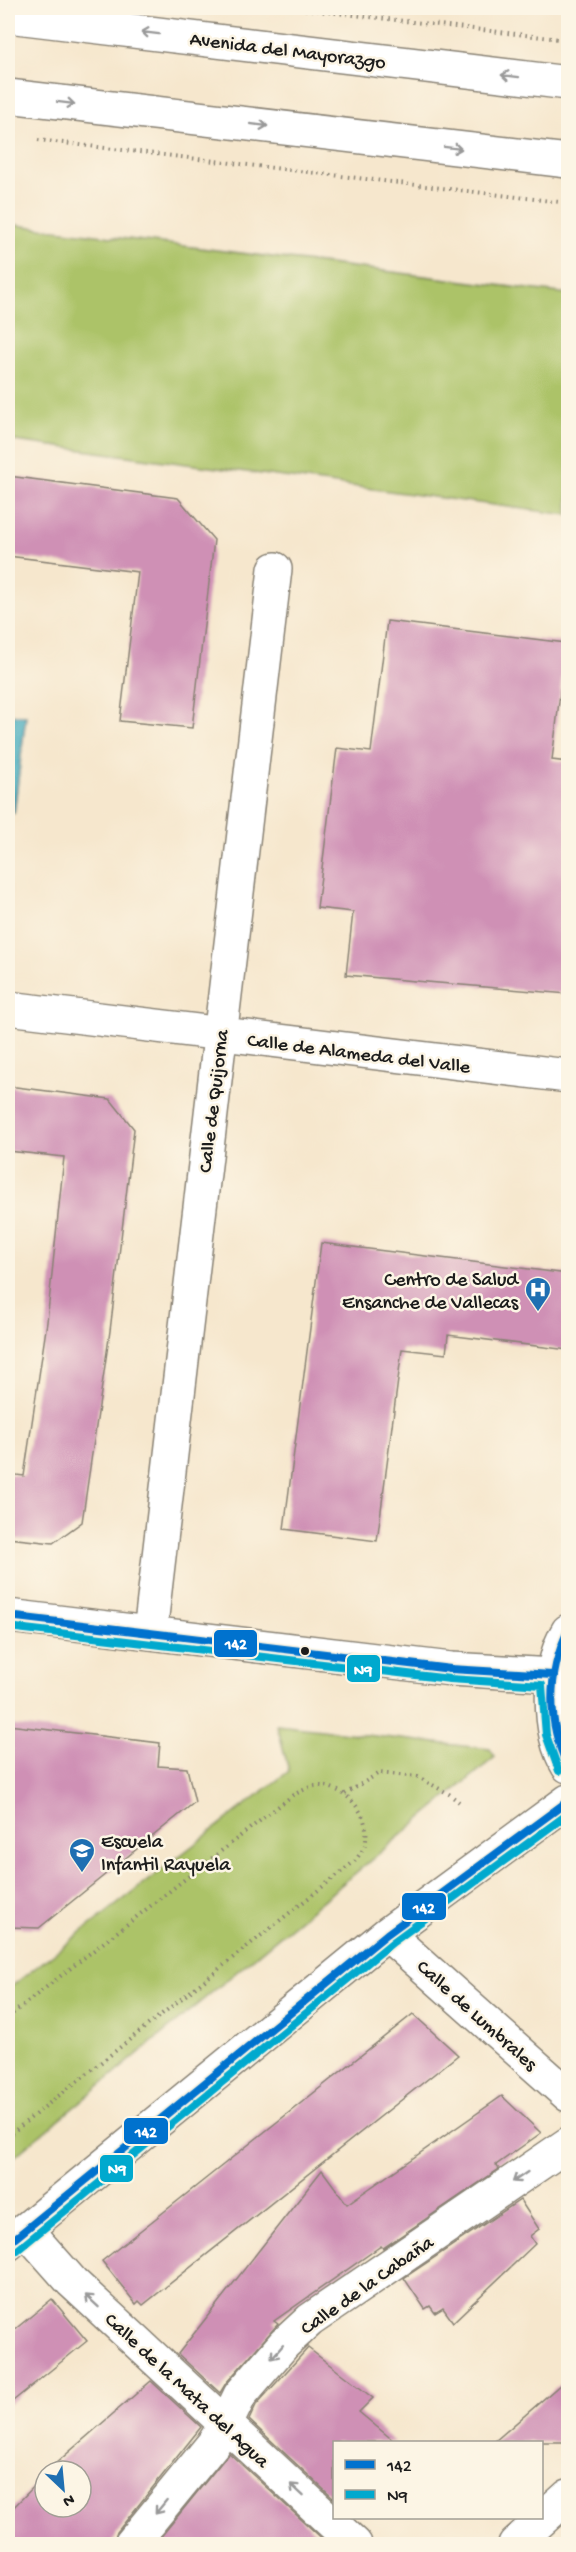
<svg xmlns="http://www.w3.org/2000/svg" width="576" height="2552" font-family="'Gochi Hand',sans-serif">
  <style>
    .green { fill: #acc368; stroke: #647042; stroke-width: 1.5 }
    .water { fill: #3da9bd; stroke: #2c626c; stroke-width: 1.5 }
    .building { fill: #cf90b5 }
    .lines { fill: none; stroke-linecap: round; stroke-linejoin: round }
    .minor-casing { stroke: #898274; stroke-width: 36 }
    .primary-casing { stroke: #898274; stroke-width: 36 }
    .path { stroke: #898274; stroke-width: 4; stroke-dasharray: 1.5 4.5; stroke-linecap: butt }
    .minor { stroke: #fff; stroke-width: 33 }
    .primary { stroke: #fff; stroke-width: 33 }
    .bus-1-casing { stroke: #fcf5e5; stroke-width: 12 }
    .bus-2-casing { stroke: #fcf5e5; stroke-width: 12 }
    .bus-1 { stroke: #0072ce; stroke-width: 8 }
    .bus-2 { stroke: #00a9ce; stroke-width: 8 }
    .oneway { stroke: #999 }
    .bus-dot { fill: #1c1c1c; stroke: #fcf5e5; stroke-width: 2 }
    .labels { text-anchor: middle; stroke-width: 5; stroke-linejoin: round; paint-order: stroke }
    .street-label { font-size: 20px; fill: #1c1c1c; stroke: #fcf5e5 }
    .poi-label { font-size: 20px; fill: #1c1c1c; stroke: #fcf5e5; text-anchor: end }
    .line-badge { stroke: #fcf5e5; stroke-width: 2 }
    .badge-label { font-size: 16px; text-anchor: middle; font-weight: bold; fill: #fff }
  </style>
  <rect width="100%" height="100%" fill="#fcf5e5"/>
  <filter id="ink" filterUnits="userSpaceOnUse"><feTurbulence type="fractalNoise" baseFrequency=".0167" numOctaves="2"/><feDisplacementMap in="SourceGraphic" scale="12" xChannelSelector="R" yChannelSelector="G"/><feConvolveMatrix kernelMatrix="1 2 1 2 8 2 1 2 1" color-interpolation-filters="sRGB"/></filter>
  <filter id="wash" filterUnits="userSpaceOnUse"><feTurbulence type="fractalNoise" baseFrequency=".008" numOctaves="4" result="noise"/><feDisplacementMap in="SourceGraphic" scale="24" xChannelSelector="R" yChannelSelector="G"/><feGaussianBlur stdDeviation="1.35" result="paint"/><feColorMatrix in="noise" values="0 0 0 0 0 0 0 0 0 0 0 0 0 0 0 0 0 1.4 0 .05"/><feComposite in="paint" operator="in"/></filter>
  <g filter="url(#wash)">
    <rect width="100%" height="100%" fill="#f6e7cd"/>
    <path class="green" d="M8 224 568 294V515L8 440Z
      M277 1725 490 1749 495 1757 8 2162V1989L289 1771Z"/>
    <path class="water" d="M8 714 26 716 14 813 8 812Z"/>
    <g id="blocks">
      <path class="building" d="M8 476 178 498 214 540 192 728 120 721 138 572 8 556Z
        M387 621 566 643 552 760 568 762V994L346 975 353 912 317 908 337 748 371 752Z
        M8 1086 110 1099 134 1129 110 1331 82 1522 53 1543 8 1538V1474L24 1476 47 1322 64 1157 8 1151Z
        M321 1243 568 1274V1350L448 1335 446 1354 402 1349 377 1541 284 1529Z
        M8 1725 160 1743 158 1766 187 1768 195 1802 39 1928 8 1927Z
        M413 2014 458 2055 143 2305 139 2301 136 2304 102 2261Z
        M502 2096 541 2133 496 2165 499 2169 383 2248 381 2246 274 2321 278 2324 226 2383 220 2393 178 2354 322 2170 347 2204Z
        M520 2200 539 2229 530 2236 535 2244 453 2322 443 2308 435 2313 430 2306 425 2309 404 2278Z
        M52 2299 87 2341 8 2405V2335Z
        M308 2348 373 2398 359 2412 395 2442H334V2499L249 2420 256 2405Z
        M568 2378V2442H494Z
        M151 2381 201 2427 117 2532 113 2544H8V2513L45 2475V2507H81V2471H47Z
        M229 2453 328 2544H155Z"/>
    </g>
  </g>
  <g filter="url(#ink)">
    <use href="#blocks" fill-opacity="0" stroke="#898274" stroke-width="1.5"/>
    <g class="lines">
      <defs>
        <path id="minor" d="M8 1008 568 1076
          M8 1616 451 1669 553 1675
          M568 1631C547 1665 547 1732 568 1766
          M150 1633 275 569
          M387 1934 568 2095
          M26 2230 72 2282 355 2544
          M8 2244 387 1934 568 1801
          M131 2544 213 2444 226 2424 240 2395 284 2344 310 2320 568 2144
          M515 2544 568 2496"/>
        <path id="primary" d="M8 16 568 83
          M8 96 568 161"/>
      </defs>
      <use href="#minor" class="minor-casing"/>
      <use href="#primary" class="primary-casing"/>
      <path class="path" d="M293 8 568 40
        M38 140 568 203
        M345 1794 379 1773 418 1777 449 1794 459 1802
        M8 2017 293 1795C300 1792 308 1787 315 1786 345 1784 373 1815 365 1845 363 1851 358 1856 355 1861L8 2136"/>
      <use href="#minor" class="minor"/>
      <use href="#primary" class="primary"/>
      <defs>
        <path id="bus-1" d="M8 1616 451 1669 553 1675
          M568 1631C547 1674 547 1723 568 1766
          M8 2244 387 1934 568 1801"/>
        <path id="bus-2" d="M8 1627 450 1679 542 1685 546 1735 559 1771
          M15 2252 393 1942 568 1814"/>
      </defs>
      <use href="#bus-1" class="bus-1-casing"/>
      <use href="#bus-2" class="bus-2-casing"/>
      <use href="#bus-1" class="bus-1"/>
      <use href="#bus-2" class="bus-2"/>
    </g>
    <defs><path id="oneway-shaft" d="M-6 0H5M1.5-3L5.5 0L1.5 3" fill="none" stroke-width="1.6" stroke-linecap="round" stroke-linejoin="round" transform="scale(1.5)"/></defs>
    <g class="oneway">
      <use href="#oneway-shaft" transform="translate(150 33) rotate(-173)"/>
      <use href="#oneway-shaft" transform="translate(510 76) rotate(-173)"/>
      <use href="#oneway-shaft" transform="translate(66 103) rotate(7)"/>
      <use href="#oneway-shaft" transform="translate(259 125) rotate(7)"/>
      <use href="#oneway-shaft" transform="translate(453 148) rotate(7)"/>
      <use href="#oneway-shaft" transform="translate(520 2177) rotate(146)"/>
      <use href="#oneway-shaft" transform="translate(92 2301) rotate(-137)"/>
      <use href="#oneway-shaft" transform="translate(277 2352) rotate(131)"/>
      <use href="#oneway-shaft" transform="translate(297 2490) rotate(-137)"/>
      <use href="#oneway-shaft" transform="translate(161 2507) rotate(129)"/>
    </g>
  </g>
  <defs>
    <symbol id="hospital-pin" viewBox="-11 -11 22 30"><path d="M0 17L-7.5 6A9.5 9.5 0 1 1 7.5 6Z" fill="#1f6fb2" stroke="#fcf5e5"/><path d="M-5-5h3v3.5h4V-5h3V5h-3V1.5h-4V5h-3Z" fill="#fff"/></symbol>
    <symbol id="school-pin" viewBox="-11 -11 22 30"><path d="M0 17L-7.5 6A9.5 9.5 0 1 1 7.5 6Z" fill="#1f6fb2" stroke="#fcf5e5"/><path d="M0-5L7-2L0 1L-7-2ZM-4 1L0 2.5L4 1V4Q0 6-4 4Z" fill="#fff"/></symbol>
  </defs>
  <g fill-rule="evenodd">
    <use href="#hospital-pin" x="523" y="1275" width="30" height="40"/>
    <use href="#school-pin" x="67" y="1836" width="30" height="40"/>
  </g>
  <circle class="bus-dot" cx="305" cy="1651" r="5"/>
  <g class="labels">
    <g class="street-label">
      <text transform="translate(288 49) rotate(7)" y="7">Avenida del Mayorazgo</text>
      <text transform="translate(359 1052) rotate(7)" y="7">Calle de Alameda del Valle</text>
      <text transform="translate(212 1101) rotate(-83)" y="7">Calle de Quijorna</text>
      <text transform="translate(478 2014) rotate(42)" y="7">Calle de Lumbrales</text>
      <text transform="translate(366 2284) rotate(-35)" y="7">Calle de la Cabaña</text>
      <text transform="translate(188 2389) rotate(43)" y="7">Calle de la Mata del Agua</text>
    </g>
    <g class="poi-label">
      <text x="518" y="1285">Centro de Salud<tspan x="518" dy="23">Ensanche de Vallecas</tspan></text>
      <text x="101" y="1847" text-anchor="start">Escuela<tspan x="101" dy="23">Infantil Rayuela</tspan></text>
    </g>
  </g>
  <g class="line-badge">
    <rect x="213" y="1629" width="45" height="29" rx="6" fill="#0072ce"/>
    <rect x="346" y="1654" width="35" height="29" rx="6" fill="#00a9ce"/>
    <rect x="401" y="1892" width="46" height="29" rx="6" fill="#0072ce"/>
    <rect x="123" y="2117" width="46" height="28" rx="6" fill="#0072ce"/>
    <rect x="99" y="2154" width="35" height="29" rx="6" fill="#00a9ce"/>
  </g>
  <g class="badge-label">
    <text x="236" y="1649">142</text>
    <text x="363" y="1675">N9</text>
    <text x="424" y="1913">142</text>
    <text x="146" y="2137">142</text>
    <text x="117" y="2174">N9</text>
  </g>
  <rect width="576" height="2552" fill="none" stroke="#fcf5e5" stroke-width="30"/>
  <rect x="333" y="2441" width="210" height="78" fill="#fcf5e5" stroke="#a29e95" stroke-width="1.5"/>
  <rect x="345" y="2460" width="30" height="9" fill="#0072ce" stroke="#a29e95" stroke-width="1.5"/>
  <text x="387" y="2471" font-size="18" fill="#1c1c1c">142</text>
  <rect x="345" y="2490" width="30" height="9" fill="#00a9ce" stroke="#a29e95" stroke-width="1.5"/>
  <text x="387" y="2501" font-size="18" fill="#1c1c1c">N9</text>
  <g transform="translate(63 2489) rotate(154)"><circle r="28" fill="#fcf5e5" stroke="#a29e95" stroke-width="1.5"/>
  <path d="M0-4.5L10 22L0 15L-10 22Z" fill="#1f6fb2"/>
  <text y="-9" font-size="16" font-weight="bold" text-anchor="middle" fill="#1c1c1c">N</text>
  </g>
</svg>
